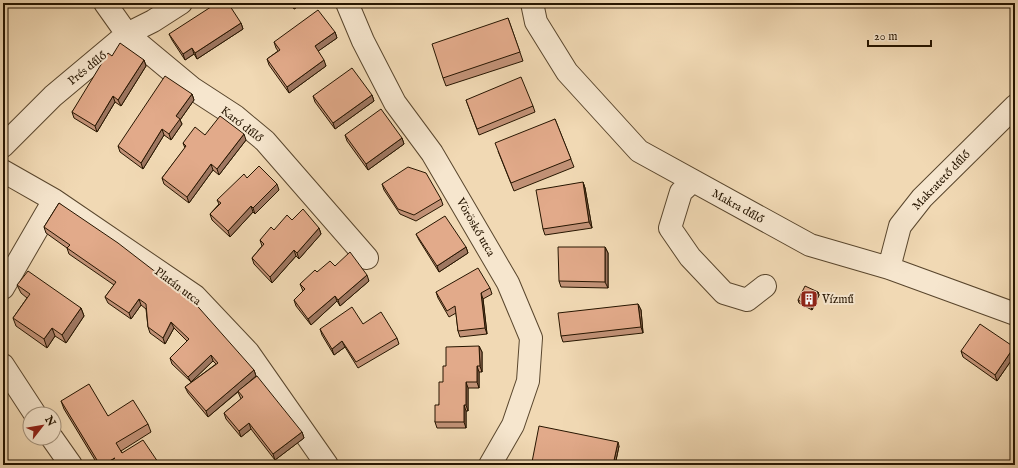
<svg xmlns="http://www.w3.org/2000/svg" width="1018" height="468" font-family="'IM FELL English',serif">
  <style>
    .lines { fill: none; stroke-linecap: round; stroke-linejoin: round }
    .minor-casing { stroke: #59462d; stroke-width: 24 }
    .minor { stroke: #f6e6ce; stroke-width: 22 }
    .wall { fill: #c29277; stroke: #261500 }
    .shaded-wall { fill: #9e7761; stroke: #261500 }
    .building { fill: #e2aa8a; stroke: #261500 }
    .labels { text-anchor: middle; stroke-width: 4; stroke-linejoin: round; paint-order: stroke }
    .street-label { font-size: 12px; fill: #261500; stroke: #f6e6ce }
    .poi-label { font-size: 12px; fill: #261500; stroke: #f6e6ce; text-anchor: start }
  </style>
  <rect width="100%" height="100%" fill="#f1d9b4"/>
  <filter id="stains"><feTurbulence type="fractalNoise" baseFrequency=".005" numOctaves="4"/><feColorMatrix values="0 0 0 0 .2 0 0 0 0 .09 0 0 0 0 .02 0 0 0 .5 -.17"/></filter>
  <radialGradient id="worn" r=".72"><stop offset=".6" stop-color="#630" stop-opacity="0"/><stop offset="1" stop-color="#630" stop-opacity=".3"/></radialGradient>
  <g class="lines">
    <defs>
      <path id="minor" d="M105 3 127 34 192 88 235 116 265 141 367 258
        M347 3 363 41 395 103 432 153 508 283 531 338 528 381 513 425 490 465
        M532 3 536 22 567 72 639 151 810 245 889 268 1015 314
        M3 146 53 96 127 34 153 21 181 3
        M3 171 54 200 195 296 248 352 327 465
        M693 181 681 192 670 228 690 257 724 293 747 300 765 286
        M889 268 900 226 922 198 1015 106
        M3 288 54 200
        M3 365 35 414
        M52 438 71 465"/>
    </defs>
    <use href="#minor" class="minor-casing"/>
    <use href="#minor" class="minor"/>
  </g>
  <path class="wall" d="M290 3H304L294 9Z
    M508 18 523 61 446 86 443 78Z
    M241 23 243 29 197 59 194 54 185 60 172 40 169 34Z
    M335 32 337 38 318 51 326 66 289 93 269 65 267 59 278 51 276 48 274 42Z
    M112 56 144 60 146 66 121 106 115 102 97 132 74 118 72 112Z
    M192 94 194 100 180 120 182 124 171 140 164 135 143 169 120 152 118 146Z
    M372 95 374 101 335 129 315 102 313 96Z
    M466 100 533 106 535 112 479 135Z
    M555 119 574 167 514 191 498 151Z
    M205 135 246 140 219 175 213 170 189 203 164 184 162 178 185 148 183 143Z
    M345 135 402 138 404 144 368 170 347 141Z
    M247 178 279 190 255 214 253 212 230 237 212 220 210 214 219 204 217 200Z
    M583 182 585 188 592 228 545 235 543 229Z
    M382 184 441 199 443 205 416 221 400 214 384 190Z
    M59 203 254 370 256 376 239 391 302 432 304 438 275 460 251 429 241 437 226 419 224 413 241 399 238 392 208 417 188 393 185 387 216 364 213 361 191 382 172 364 170 358 187 341 174 328 165 344 150 333 148 327 146 309 141 305 131 319 108 303 105 297 114 285 69 254 67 248 46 233 44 227Z
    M292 220 319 228 321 234 299 259 296 256 272 283 254 264 252 258 262 246 260 240 274 230Z
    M416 234 466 247 468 253 439 272 419 240Z
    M605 247 608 253V288L561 287 559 281Z
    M335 266 369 281 340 306 337 301 311 325 296 306 294 300 303 291 300 284 317 272Z
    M17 285 81 308 84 316 66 343 55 336 47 348 16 326 13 318 27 298 21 293Z
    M490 288 492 294 483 299 487 334 460 337 458 331 456 313 449 317 438 298 436 292Z
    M818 292 819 295 812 310 799 303 798 300Z
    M638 304 641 310 643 333 563 342 561 336Z
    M363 324 397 338 399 344 358 368 345 347 334 355 322 335 320 329Z
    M479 346 482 352V372H479V388H468V411H466V428H437L435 422 439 405 443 382Z
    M1014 347 1015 351V355L997 381 963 357 961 351Z
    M61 401 108 416 148 424 151 432 121 451 122 453 160 465H98L64 409Z
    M619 446 615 465H533L532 462Z"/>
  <path class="shaded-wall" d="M293 3H304L294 9 292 4Z
    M241 23 243 29 197 59 195 53Z
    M335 32 337 38 317 52 315 46Z
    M192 48 194 54 185 60 183 54Z
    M144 60 146 66 121 106 118 100Z
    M324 60 326 66 289 93 287 87Z
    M192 94 194 100 180 120 182 124 171 140 169 134 176 116Z
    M372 95 374 101 335 129 333 123Z
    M113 96 115 102 97 132 95 126Z
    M162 129 164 135 143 169 141 163Z
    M244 134 246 140 219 175 217 169Z
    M402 138 404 144 368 170 366 164Z
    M211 164 213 170 189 203 187 197Z
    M583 182 585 188 592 228 589 222Z
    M277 184 279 190 255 214 253 208Z
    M251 206 253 212 230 237 228 231Z
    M319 228 321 234 299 259 297 253Z
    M466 247 468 253 439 272 437 266Z
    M605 247 608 253V288L605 282Z
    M294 250 296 256 272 283 270 277Z
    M367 275 369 281 340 306 338 300Z
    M818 292 819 295 812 310 811 307Z
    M481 293 483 299 487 334 485 328Z
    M335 296 337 301 311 325 308 319Z
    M139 299 141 305 131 319 129 313Z
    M638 304 641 310 643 333 641 327Z
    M81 308 84 316 66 343 62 335Z
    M171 322 174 328 165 344 163 338Z
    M52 328 55 336 47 348 44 339Z
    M342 341 345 347 334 355 332 349Z
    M479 346 482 352V372L480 366Z
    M1014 347 1015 351V355L997 381 995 375Z
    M211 355 213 361 191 382 188 377Z
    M477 366 479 372V388L477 382Z
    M254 370 256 376 208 417 206 411Z
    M466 382 468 388V411L466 405Z
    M464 405 466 411V428L464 422Z
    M249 423 251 429 241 437 239 431Z
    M302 432 304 438 275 460 273 454Z
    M618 442 619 446 615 465H613Z"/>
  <path class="building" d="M217 3H228L241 23 195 53 192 48 183 54 169 34Z
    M318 10 335 32 315 46 324 60 287 87 267 59 280 50 274 42Z
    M508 18 520 52 443 78 432 44Z
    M120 43 144 60 118 100 113 96 95 126 72 112 108 53 112 56Z
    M352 68 372 95 333 123 313 96Z
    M165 76 192 94 176 116 180 119 169 134 162 129 141 163 118 146Z
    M521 77 533 106 477 129 466 100Z
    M381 109 402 138 366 164 345 135Z
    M220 116 244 134 217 169 211 164 187 197 162 178 186 146 183 143 195 127 205 135Z
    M555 119 571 159 511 183 495 143Z
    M259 166 277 184 253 208 251 206 228 231 210 214 221 203 217 200 244 174 247 178Z
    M408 167 426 173 441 199 414 215 398 209 382 184Z
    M583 182 589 222 543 229 536 190Z
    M59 203 118 243 192 300 254 370 206 411 185 387 218 363 211 355 188 377 170 358 189 339 171 322 163 338 148 327 146 304 139 299 129 313 105 297 116 282 67 248 70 245 44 227Z
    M303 209 319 228 297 253 294 250 270 277 252 258 264 244 260 240 271 227 274 230 287 215 292 220Z
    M445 216 466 247 437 266 416 234Z
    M558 247H605V282L559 281Z
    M350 252 367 275 338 300 335 296 308 319 294 300 305 289 300 284 315 270 317 272 330 261 335 266Z
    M478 268 490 288 481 293 485 328 458 331 455 306 447 311 436 292Z
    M28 271 81 308 62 335 52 328 44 339 13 318 30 294 17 285Z
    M805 286 818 292 811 307 798 300Z
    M638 304 641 327 561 336 558 313Z
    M352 307 363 324 381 312 397 338 356 362 342 341 332 349 320 329Z
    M980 324 1014 347 995 375 961 351Z
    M479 346 480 366H477V382H466V405H464V422H435V405H439V382H443V366H446V347Z
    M257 376 302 432 273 454 249 423 239 431 224 413 243 397 238 391Z
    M89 384 108 416 133 400 148 424 116 443 122 453 143 440 160 465H104L115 458 102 465H100L61 401Z
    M539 426 618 442 613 465H548L532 462Z
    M301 462 303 465H296Z
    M312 462 314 465H308Z"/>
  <defs>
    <symbol id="building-square" viewBox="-11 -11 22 22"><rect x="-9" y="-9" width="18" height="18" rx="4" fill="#8f2418" stroke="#f6e6ce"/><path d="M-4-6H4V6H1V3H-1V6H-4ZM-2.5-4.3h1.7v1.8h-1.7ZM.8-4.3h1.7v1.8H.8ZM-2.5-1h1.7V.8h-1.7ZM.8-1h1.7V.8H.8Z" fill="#fff"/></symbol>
  </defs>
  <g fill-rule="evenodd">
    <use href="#building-square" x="799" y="289" width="20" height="20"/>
  </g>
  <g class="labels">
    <g class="street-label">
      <text transform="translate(87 68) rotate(-39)" y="4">Prés dűlő</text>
      <text transform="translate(242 124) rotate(38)" y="4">Karó dűlő</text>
      <text transform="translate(941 180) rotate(-46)" y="4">Makratető dűlő</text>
      <text transform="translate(738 206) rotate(29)" y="4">Makra dűlő</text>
      <text transform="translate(476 227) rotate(60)" y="4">Vöröskő utca</text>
      <text transform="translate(178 286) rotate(37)" y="4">Platán utca</text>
    </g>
    <g class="poi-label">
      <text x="822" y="303">Vízmű</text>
    </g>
  </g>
  <rect width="1018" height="468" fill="none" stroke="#f1d9b4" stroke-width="16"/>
  <rect x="4" y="4" width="1010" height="460" fill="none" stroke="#261500" stroke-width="2"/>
  <rect x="8" y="8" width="1002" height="452" fill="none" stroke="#261500"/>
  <g transform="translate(42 426) rotate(59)"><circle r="19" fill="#f6e6ce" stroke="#a3927c"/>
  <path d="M0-3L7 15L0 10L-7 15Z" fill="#8f2418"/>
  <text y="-6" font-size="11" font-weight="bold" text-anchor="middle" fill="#261500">N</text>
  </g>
  <path d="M868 40v6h63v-6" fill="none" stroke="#261500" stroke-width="2"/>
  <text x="874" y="40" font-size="12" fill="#261500" stroke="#f6e6ce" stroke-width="3" paint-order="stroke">20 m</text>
  <rect width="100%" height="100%" filter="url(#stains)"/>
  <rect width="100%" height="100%" fill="url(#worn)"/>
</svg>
